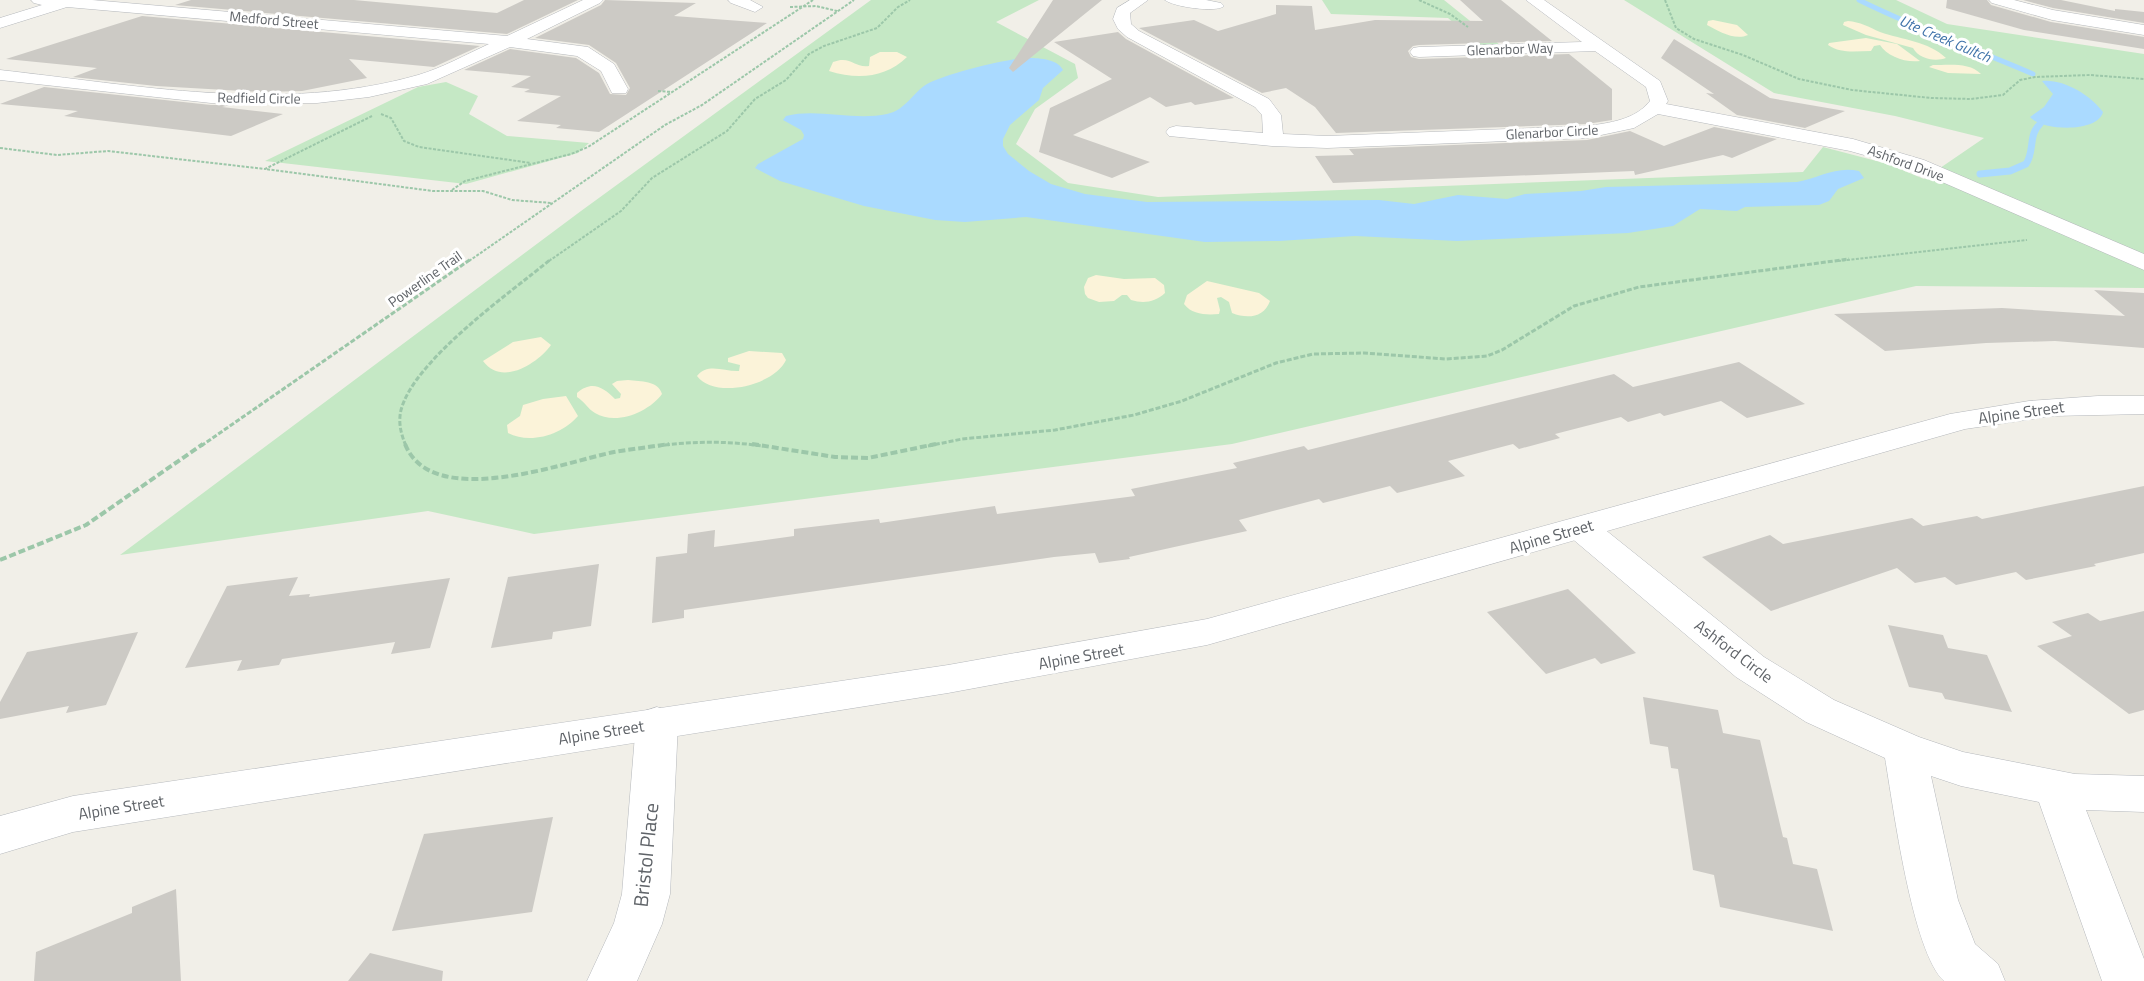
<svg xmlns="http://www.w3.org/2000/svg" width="2144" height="981" font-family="'Titillium Web',sans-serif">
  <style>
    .green { fill: #c5e8c5 }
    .sand { fill: #fbf3d9 }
    .water { fill: #aadaff }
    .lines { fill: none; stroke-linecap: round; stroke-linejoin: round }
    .stream-far1 { stroke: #aadaff; stroke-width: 5 }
    .stream { stroke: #aadaff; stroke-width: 7 }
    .building { fill: #cccac5 }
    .minor-casing { stroke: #b5b8bc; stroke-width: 1 }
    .tertiary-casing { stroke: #b5b8bc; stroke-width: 1 }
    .path-far2 { stroke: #9cc7a9; stroke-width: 2; stroke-dasharray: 3 1.5; stroke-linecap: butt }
    .path-far1 { stroke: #9cc7a9; stroke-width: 3; stroke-dasharray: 5 2; stroke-linecap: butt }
    .path { stroke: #9cc7a9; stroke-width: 4; stroke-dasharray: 7 3; stroke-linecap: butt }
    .minor { fill: #fff; fill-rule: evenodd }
    .tertiary { fill: #fff; fill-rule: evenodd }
    .labels { text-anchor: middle; stroke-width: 6; stroke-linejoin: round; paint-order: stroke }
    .far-street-label { font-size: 14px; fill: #5f6368; stroke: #fff }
    .far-water-label { font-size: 15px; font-style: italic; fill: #4174aa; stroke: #fff }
    .street-label { font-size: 16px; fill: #5f6368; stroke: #fff }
    .near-street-label { font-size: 20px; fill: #5f6368; stroke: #fff }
  </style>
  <rect width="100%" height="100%" fill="#f1efe8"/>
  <path class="green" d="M871 0H1039L996 22 1075 64 1078 78 1035 109 1016 144 1068 183 1158 197 1803 172 1823 147 1888 164 1924 179 1984 138 1895 116 1774 93 1624 0H1896L1947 24 2144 54V288L1916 286 1232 444 534 534 428 511 120 555 581 211Z
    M1322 0H1444L1505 49 1485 50 1448 18 1331 14Z
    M446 82 478 96 469 114 507 136 589 143 578 153 466 184 265 161 418 87Z"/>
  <path class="sand" d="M1713 20 1737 25 1748 35C1735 41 1718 31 1707 25L1708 21Z
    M1848 21C1860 22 1869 27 1880 32 1903 40 1928 41 1946 58 1935 62 1919 59 1913 48L1866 35 1843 25 1844 22Z
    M1866 38 1897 44 1920 61C1905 63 1887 56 1880 45L1874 46 1871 51C1856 51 1841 54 1828 45L1829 43Z
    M880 52H897L907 57C885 78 858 80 829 71L833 62C851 55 854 68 869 66L870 57Z
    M1933 65C1948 65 1970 62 1981 74L1948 73 1929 67Z
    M1096 275 1124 279 1155 278 1164 285 1165 293C1155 302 1144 304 1131 300L1127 295H1122L1114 301 1099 302 1088 298 1085 294 1084 287 1088 278Z
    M1207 281 1259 293 1270 301C1264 318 1247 319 1232 313L1229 302 1221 297 1217 298 1220 310 1219 314C1207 315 1192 315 1184 304L1187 295Z
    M541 337 551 345C538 363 502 387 483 361L513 342Z
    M749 351 782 353 786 360C775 385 715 400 697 376 708 362 725 372 739 371L740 365 728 362V358Z
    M628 380C641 382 658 380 662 394 649 412 616 426 595 413 588 409 584 401 577 397V393C592 380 603 387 615 399L620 398 621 394 612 384 617 381Z
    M566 396 578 416C563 434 531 445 508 433L507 425 520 416 523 405 543 399Z"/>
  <path class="water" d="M1025 58C1037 58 1057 58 1063 70L1043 88 1039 100 1010 125 1003 139V146L1008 154 1029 171 1051 184 1085 194 1147 202 1379 200 1414 204 1458 195 1507 199 1525 194 1581 191 1606 187 1797 182C1819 178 1836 166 1859 171L1864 178 1838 189 1829 201 1819 205 1745 207 1737 211 1700 209 1673 226 1628 233 1457 241 1355 236 1279 241 1205 242 1026 217 965 222 935 220 864 206 780 181 755 168 758 164 803 139 804 135 801 130 783 120 786 116C817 108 854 121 887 114 906 110 912 93 927 84 945 74 1004 59 1025 58Z
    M2042 81C2064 79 2090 95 2103 112 2098 133 2042 131 2030 117L2044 107 2053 94Z"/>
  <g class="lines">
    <path class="stream-far1" d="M1859 0C1915 28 1975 49 2033 74"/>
    <path class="stream" d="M1980 174 2010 171 2026 164C2035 151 2028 135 2040 124"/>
  </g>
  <path class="building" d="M191 0H354L497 13 524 0H578L507 34 175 5Z
    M605 0 696 3 674 16 767 23 599 132 556 128 561 125 517 121 561 96 524 92 530 89 511 87 531 76 464 70 510 49 576 58 599 73 610 94 626 95 630 88 616 63 589 45 535 38 601 5Z
    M1053 0H1102L1013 72 1009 68Z
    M1460 0H1501L1552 41 1419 45 1413 46 1408 51 1411 57 1419 59 1569 54 1612 89V120L1587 124 1336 133 1315 107 1286 88 1262 93 1139 28 1194 20 1218 31 1276 14V5L1312 6 1315 30 1375 20 1483 21Z
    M1947 0H1987L1991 5 2051 22 2144 37V49L2024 30 1946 8Z
    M2023 0H2061L2115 11V9L2144 12V23L2053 8Z
    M142 16 480 46 434 67 349 59 367 78 302 91 262 92 156 86 73 77 97 68 6 59Z
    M1118 32 1126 39 1234 98 1195 105 1191 102 1166 107 1150 97 1073 135 1150 162 1112 178 1039 152 1050 108 1112 79 1054 42Z
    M1674 39 1770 98 1845 111 1805 128 1737 115 1706 93 1714 94 1661 58Z
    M44 87 211 105H231L222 107 283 114 231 136 64 116 78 111 0 104Z
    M1714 127 1777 139 1732 158 1723 155 1635 175 1634 171 1333 183 1315 156 1354 155 1349 149 1587 140 1630 131 1664 146Z
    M2094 290 2144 293V348L2055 341 1986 343 1885 351 1834 314 2002 308 2125 316Z
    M1739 362 1805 404 1747 418 1721 401 1664 416 1660 413 1628 422 1621 417 1555 434 1560 438 1519 449 1513 444 1448 461 1465 476 1397 493 1390 486 1323 503 1319 499 1239 520 1247 531 1129 557 1130 559 1099 563 1095 553 1054 557 684 610V618L652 623 656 557 687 553 688 534 715 530 714 547 794 536V529L879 519 880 523 995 506 997 514 1135 496 1131 489 1237 468 1233 463 1304 446 1308 450 1614 374 1633 387Z
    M2144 486V553L2094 564 2096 566 2026 580 2016 572 1956 585 1945 577 1915 583 1897 568 1771 611 1702 557 1770 535 1783 544 1912 518 1923 526 1977 516 1982 519Z
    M599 564 591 626 553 632 552 639 491 648 508 577Z
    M298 577 289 596 310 594 309 597 450 578 430 648 391 654 395 642 282 659 279 665 237 671 242 660 185 668 227 586Z
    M1568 589 1636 653 1601 664 1595 658 1546 674 1487 612Z
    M2144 611V710L2129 714 2037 646 2072 636 2052 622 2088 613 2100 621Z
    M1888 625 1943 635 1948 648 1987 655 2012 712 1945 699 1942 693 1909 687Z
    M138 632 106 705 66 713 69 706 0 719V702L27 652Z
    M1643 697 1718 710 1723 733 1760 740 1783 837 1787 838 1793 864 1817 869 1833 931 1720 907 1714 875 1693 870 1678 769 1671 768 1668 747 1650 744Z
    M553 817 532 912 392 931 424 834Z
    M176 889 181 981H34L36 952 132 913V907Z
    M370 953 443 971 442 981H348Z"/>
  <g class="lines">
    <defs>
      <path id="minor" d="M31 0H92L507 36 583 0H603L600 3 527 39 588 47 614 64 628 89 626 93H612L601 71 577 56 510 47 427 84 369 97 317 103H211L0 80V70C136 85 282 114 418 75 442 68 465 55 489 44L67 7 0 28V18L42 5 34 3Z
        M728 0H750L763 7 755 12 731 3Z
        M1130 0H1148L1130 13 1131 24 1139 31 1269 99 1281 115 1283 134 1327 136 1587 126C1609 123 1635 120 1650 101L1646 87 1595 51 1419 57 1413 56 1410 52 1413 48 1419 47 1582 42 1526 0H1544L1660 81 1668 101 1666 104 1853 139 1924 160 2144 254V270L1910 168 1850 151 1658 114 1634 128 1587 138 1327 148 1272 146 1169 136 1166 132 1169 128 1176 126 1263 133 1262 115 1255 107 1127 37 1118 29 1113 19 1117 8Z
        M1165 0H1206L1221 3 1224 6C1217 13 1173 7 1165 0Z
        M1989 0H2014L2053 10 2144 25V35L2052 20 1992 3Z
        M1581 517 1593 520 1764 657 1834 700 1919 737 1963 752 2075 774 2144 776V812L2086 810 2144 959V981H2102L2039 802 1961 786 1931 776 1958 900 1975 944 1998 964 2005 981H1944C1912 952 1893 805 1885 758L1806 722 1736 677 1569 536 1564 528 1569 520Z
        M657 707 672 712 678 723 670 894 662 924 637 981H587L614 923 622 894 636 723 642 712Z"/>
      <path id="tertiary" d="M2098 396H2144V414L2052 416 1965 429 1207 645 948 693 73 832 0 854V816L73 796 948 665 1207 619 1950 414 2029 401Z"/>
    </defs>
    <use href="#minor" class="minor-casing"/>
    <use href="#tertiary" class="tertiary-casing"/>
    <path class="path-far2" d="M1419 0 1450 14 1468 27
      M1665 0 1676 28 1694 39 1743 55 1799 79 1852 90 1931 98 1971 99 2003 95 2020 80 2035 77 2090 75 2144 79
      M790 7 816 6 837 11
      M658 91 672 92
      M381 114 391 118 404 141 419 147 531 163
      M372 116 265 169 433 191H483L512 200 552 203
      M0 148 57 155 108 151 265 169
      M452 190 465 181 571 154 588 147 813 0
      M469 261 665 125 702 105 854 0
      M549 261 621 211 652 178 727 131 755 99 786 80 809 54 824 46 877 28 898 7 910 0
      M1838 261 2027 240"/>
    <path class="path-far1" d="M201 446 471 259
      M406 446C401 434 398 423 401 410 414 360 510 293 551 259
      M658 446C692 441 728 441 762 446
      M928 446 962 439 1055 430 1134 415 1182 401 1276 363 1313 354 1364 353 1446 359 1487 356 1502 350 1574 306 1639 287 1849 259"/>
    <path class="path" d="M405 444C432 512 565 462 614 452 632 449 650 447 669 444
      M752 444 835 457 868 458 936 444
      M0 560 86 525 203 444"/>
    <use href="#minor" class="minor"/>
    <use href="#tertiary" class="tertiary"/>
  </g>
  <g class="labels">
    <g class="far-street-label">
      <text transform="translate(274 20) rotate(5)" y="5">Medford Street</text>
      <text transform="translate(1510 49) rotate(-2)" y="5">Glenarbor Way</text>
      <text transform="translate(259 98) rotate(1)" y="5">Redfield Circle</text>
      <text transform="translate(1552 132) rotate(-3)" y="5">Glenarbor Circle</text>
      <text transform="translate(1906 163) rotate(20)" y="5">Ashford Drive</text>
      <text transform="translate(425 279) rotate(-35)" y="5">Powerline Trail</text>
    </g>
    <g class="far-water-label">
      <text transform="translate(1945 39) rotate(23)" y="5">Ute Creek Gultch</text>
    </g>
    <g class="street-label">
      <text transform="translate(2021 412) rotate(-8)" y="6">Alpine Street</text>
      <text transform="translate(1551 536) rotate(-16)" y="6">Alpine Street</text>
      <text transform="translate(1734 651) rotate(37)" y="6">Ashford Circle</text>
      <text transform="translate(1081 656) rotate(-10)" y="6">Alpine Street</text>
      <text transform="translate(601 732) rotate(-9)" y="6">Alpine Street</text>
      <text transform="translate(121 807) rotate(-9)" y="6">Alpine Street</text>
    </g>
    <g class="near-street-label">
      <text transform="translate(646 855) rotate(-84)" y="7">Bristol Place</text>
    </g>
  </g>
</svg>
